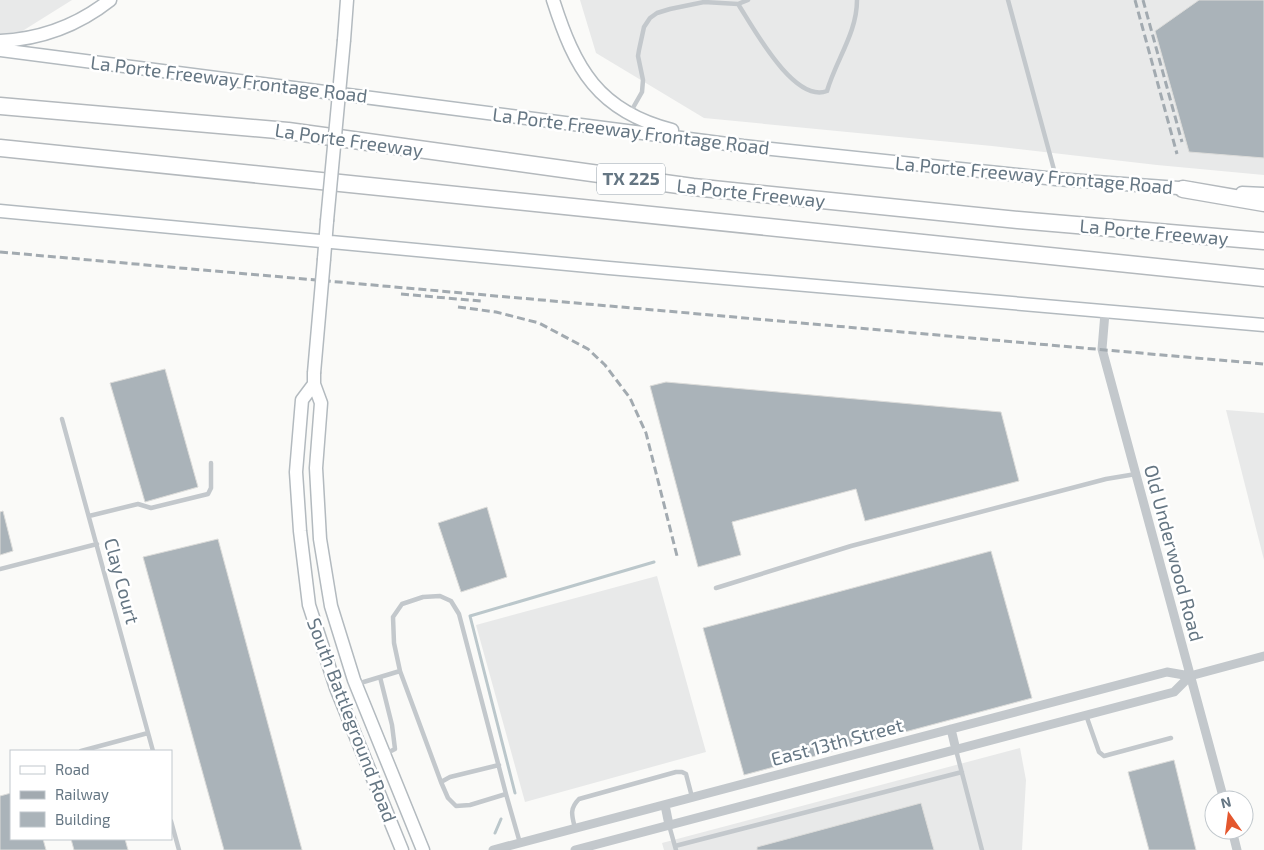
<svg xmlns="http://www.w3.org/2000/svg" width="1264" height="850" font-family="'Exo 2',sans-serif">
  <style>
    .built { fill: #e8e9e9 }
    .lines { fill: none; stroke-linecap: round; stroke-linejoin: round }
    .stream { stroke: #bbc7cb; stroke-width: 3 }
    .building { fill: #aab3b9; stroke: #dcdcda }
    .secondary-casing { stroke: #b3babf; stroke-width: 15 }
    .highway-casing { stroke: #b4b9bd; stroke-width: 19 }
    .lane { stroke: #c3c8cc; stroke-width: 4.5 }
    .street { stroke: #c3c8cc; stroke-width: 9 }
    .secondary { stroke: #fff; stroke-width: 12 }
    .highway { stroke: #fff; stroke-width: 16 }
    .rail { stroke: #a2aab0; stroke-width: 3; stroke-dasharray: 8 4; stroke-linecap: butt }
    .secondary-bridge-casing { stroke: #b3babf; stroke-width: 15; stroke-linecap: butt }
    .secondary-bridge { stroke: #fff; stroke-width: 12 }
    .labels { text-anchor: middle; stroke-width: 5; stroke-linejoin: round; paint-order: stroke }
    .shield { fill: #fff; stroke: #939fa8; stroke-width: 1 }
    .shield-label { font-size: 18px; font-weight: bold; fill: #657683 }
    .street-label { font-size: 19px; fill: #657683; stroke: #fff }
  </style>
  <rect width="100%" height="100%" fill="#fafaf8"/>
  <path class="built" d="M0 0H72L16 35 0 34Z
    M580 0H1264V175L1157 165 992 146 704 118 596 53Z
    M1226 410 1264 413V560Z
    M657 576 706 752 525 802 476 625Z
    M1020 748 1026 780 1022 850H664L662 843Z"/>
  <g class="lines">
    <path class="stream" d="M515 793 470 616 654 562
      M495 833 501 819"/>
  </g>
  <path class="building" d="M1199 0H1264V158L1189 152 1155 31Z
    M165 369 198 487 145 502 110 383Z
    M666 382 1001 412 1019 481 865 521 856 489 732 522 741 555 698 567 650 386Z
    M487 507 507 577 461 592 438 523Z
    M3 511 13 551 0 555V512Z
    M218 539 302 850H224L143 557Z
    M991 551 1032 698 744 775 703 628Z
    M1174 760 1196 850H1149L1128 772Z
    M11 793V839H43L46 850H0V796Z
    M921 803 934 850H757V847Z
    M71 839H125L128 850H74Z"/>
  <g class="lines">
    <defs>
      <path id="secondary" d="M553 0C575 69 598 111 672 130
        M344 40 347 0
        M0 41C42 39 77 26 110 0
        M0 50 743 146 1056 179 1192 189
        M1242 193 1264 194
        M0 211 609 268 1264 325
        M324 259 327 221
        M314 373V384L321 403 316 468 320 539 331 606 354 680 423 850
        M314 384 302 400 296 472 300 531 309 605 336 688 402 850"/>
      <path id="highway" d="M0 106 288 131 693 187 1018 220 1264 241
        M0 148 1264 278
        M1183 189 1264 203"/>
    </defs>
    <use href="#secondary" class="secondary-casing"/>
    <use href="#highway" class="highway-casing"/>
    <path class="lane" d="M1008 0 1056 177
      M738 4C753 27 794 104 827 91 836 60 857 33 857 0
      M630 113 642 92 643 80 638 56 639 50 644 27 650 18 657 13 670 9 704 2 738 4 748 0
      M62 419 153 751
      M89 516 138 504 151 508 208 494 211 488V463
      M0 569 97 544
      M716 588 851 546 1106 479 1136 474
      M380 677 392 725 395 749 385 754
      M357 684 400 671 441 782 448 798 456 806 470 805 506 794 459 614 451 601 440 596 423 597 402 604 393 617 394 643 400 671
      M1086 715 1099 752 1104 756 1171 738
      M956 750 982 850
      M81 751 148 733
      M441 782 450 777 499 765
      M506 794 520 843
      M171 821 179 850
      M669 825 676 850
      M575 828C572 816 569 809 579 799L676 772H682L686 774 692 797
      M675 846 962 772"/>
    <path class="street" d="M1105 313 1102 349 1224 800
      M951 729 956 750
      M665 805 669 825
      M1232 830 1237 850
      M493 850 1167 672 1190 676 1264 656
      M575 850 1174 692 1190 676"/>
    <use href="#secondary" class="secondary"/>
    <use href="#highway" class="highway"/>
    <path class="rail" d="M1135 0 1177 154
      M1143 0 1182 142
      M0 252 1264 364
      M401 294 481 301
      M458 307 496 312 539 323 588 349 605 365 630 398 646 433 677 556"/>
    <defs>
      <path id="secondary-bridge" d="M327 221 344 40
        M314 373 324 259"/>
    </defs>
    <use href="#secondary-bridge" class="secondary-bridge-casing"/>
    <use href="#secondary-bridge" class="secondary-bridge"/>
  </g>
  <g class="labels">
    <rect class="shield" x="597" y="163.5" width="68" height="31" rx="4"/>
    <g class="shield-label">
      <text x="631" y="185">TX 225</text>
    </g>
    <g class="street-label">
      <text transform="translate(229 79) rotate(7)" y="7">La Porte Freeway Frontage Road</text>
      <text transform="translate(631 131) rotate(7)" y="7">La Porte Freeway Frontage Road</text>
      <text transform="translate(349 140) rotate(8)" y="7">La Porte Freeway</text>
      <text transform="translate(1034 175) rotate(5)" y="7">La Porte Freeway Frontage Road</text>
      <text transform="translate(751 193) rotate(6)" y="7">La Porte Freeway</text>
      <text transform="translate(1154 232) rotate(5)" y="7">La Porte Freeway</text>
      <text transform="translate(1174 553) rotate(75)" y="7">Old Underwood Road</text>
      <text transform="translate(122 581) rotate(75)" y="7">Clay Court</text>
      <text transform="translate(352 720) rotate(69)" y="7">South Battleground Road</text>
      <text transform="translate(837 742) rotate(-15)" y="7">East 13th Street</text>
    </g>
  </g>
  <rect x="10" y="750" width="162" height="90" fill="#ffffff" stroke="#c1c8cd"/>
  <rect x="20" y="766" width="25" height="8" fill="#ffffff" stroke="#c1c8cd"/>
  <text x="55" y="775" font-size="15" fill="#657683">Road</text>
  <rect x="20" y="791" width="25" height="8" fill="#a2aab0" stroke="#c1c8cd"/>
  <text x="55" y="800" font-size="15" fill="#657683">Railway</text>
  <rect x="20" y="812" width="25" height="15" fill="#aab3b9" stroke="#c1c8cd"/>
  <text x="55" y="825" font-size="15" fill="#657683">Building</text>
  <g transform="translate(1229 815) rotate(346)"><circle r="24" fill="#ffffff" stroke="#c1c8cd"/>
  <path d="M0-4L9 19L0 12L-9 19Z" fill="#e4572e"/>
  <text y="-8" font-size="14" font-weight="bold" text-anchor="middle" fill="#657683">N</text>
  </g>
</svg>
